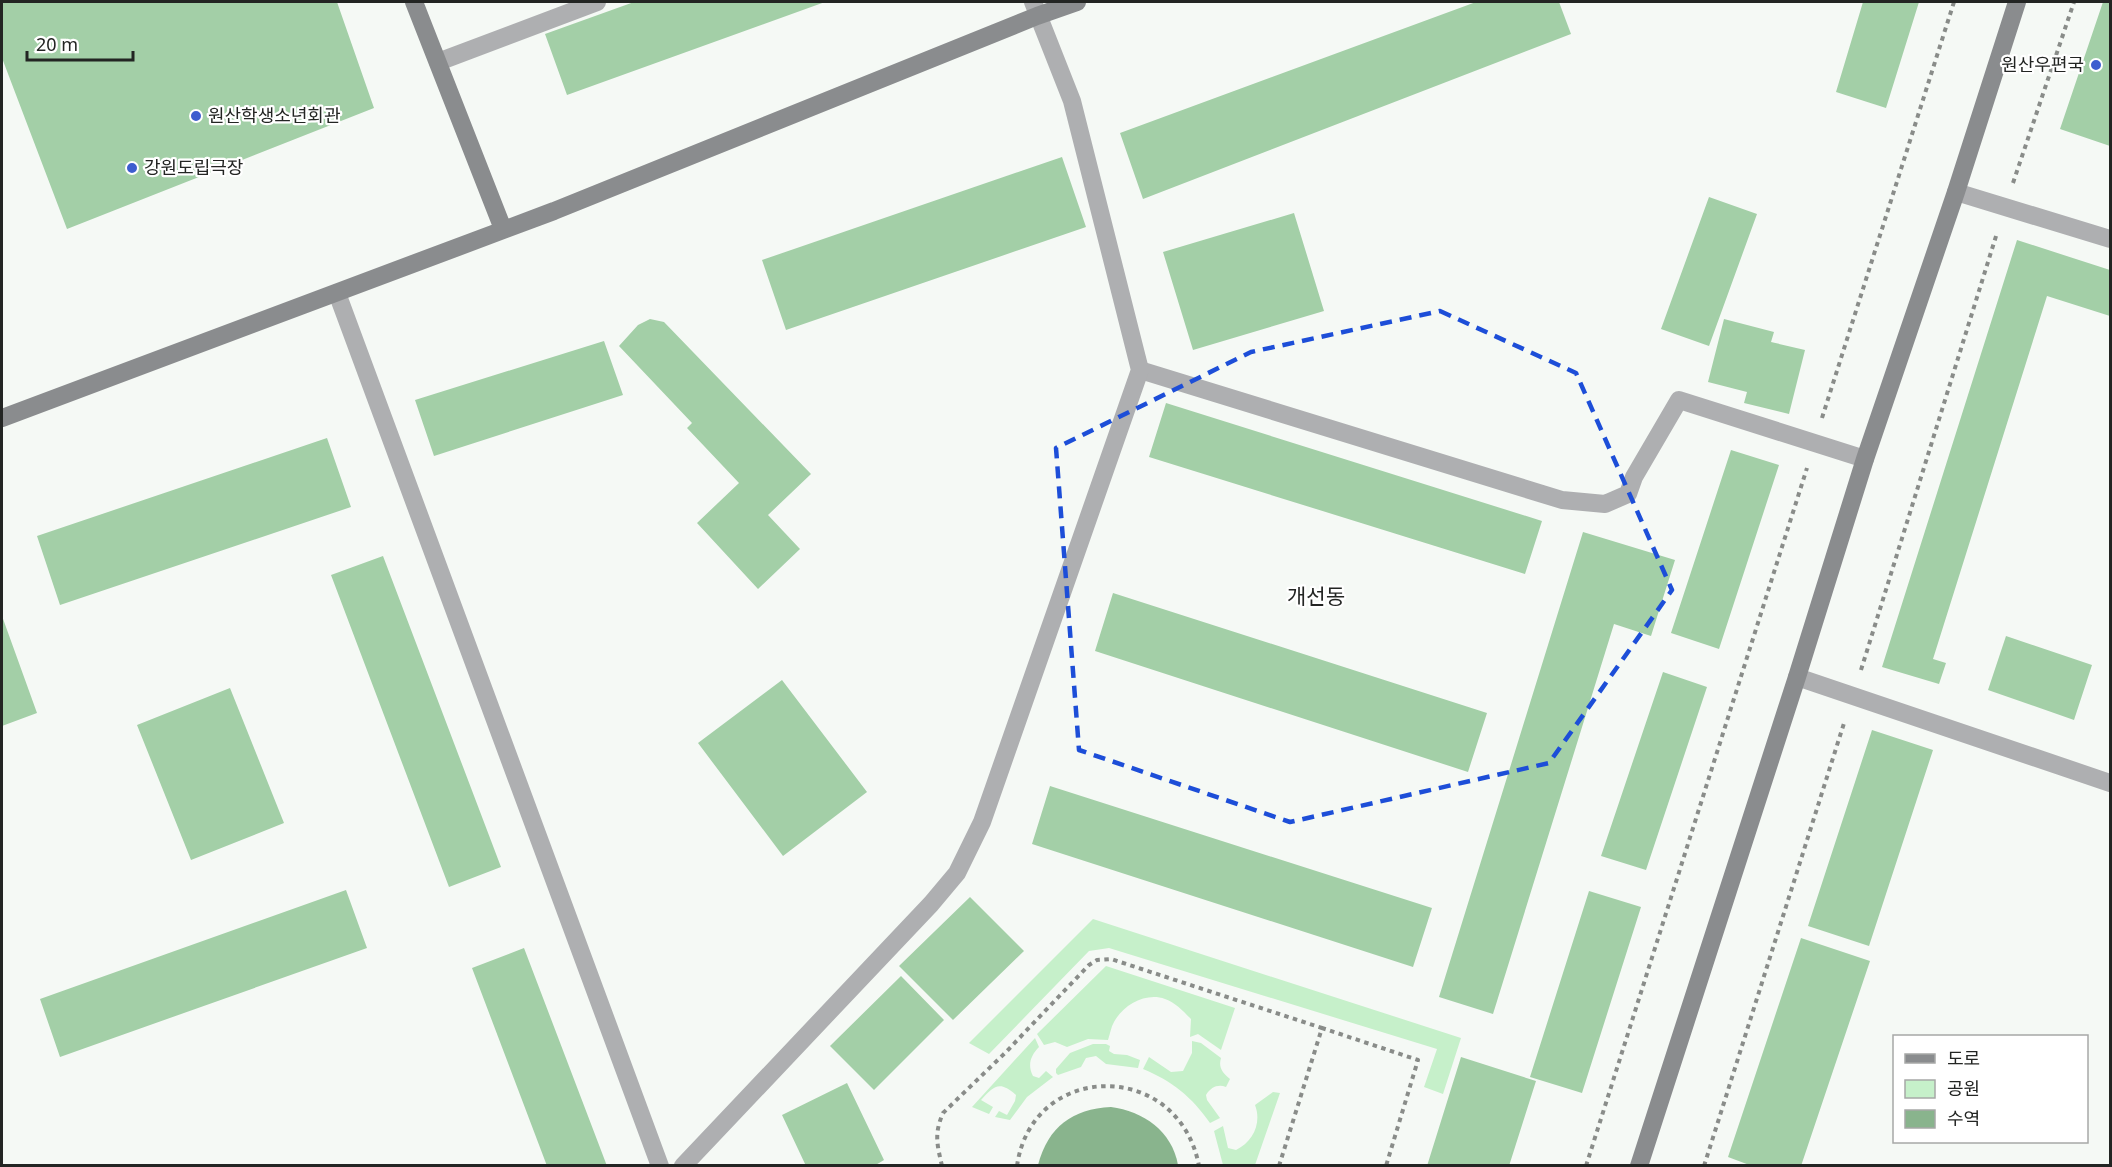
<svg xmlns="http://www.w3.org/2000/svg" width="2112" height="1167" font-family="'Noto Sans','Noto Sans KR',sans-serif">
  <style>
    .green { fill: #c6f0ca }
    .water { fill: #89b48d }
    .building { fill: #a3cfa7 }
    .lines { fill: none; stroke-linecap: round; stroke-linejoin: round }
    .path { stroke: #898c89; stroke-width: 4; stroke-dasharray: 4.5 4.5; stroke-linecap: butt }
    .service { stroke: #aeafb1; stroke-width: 18 }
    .minor { stroke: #aeafb1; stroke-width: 18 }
    .secondary { stroke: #8a8c8e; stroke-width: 18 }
    .marked { fill: none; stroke: #1d4ed8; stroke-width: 4.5; stroke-dasharray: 12 8; stroke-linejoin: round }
    .poi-dot { fill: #3d5dcf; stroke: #fff; stroke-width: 2 }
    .labels { text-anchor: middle; stroke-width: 4.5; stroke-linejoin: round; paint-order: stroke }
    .poi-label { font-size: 18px; fill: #232523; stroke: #fff; text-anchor: start }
    .quarter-label { font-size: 21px; fill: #232523; stroke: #fff }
  </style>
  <rect width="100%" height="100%" fill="#f5f9f5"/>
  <path class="green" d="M1093 919 1461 1038 1443 1094 1424 1087 1437 1049 1109 948 1089 951 989 1054 969 1043Z
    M1106 966 1235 1008 1221 1050 1198 1034 1190 1037 1191 1019C1183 1011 1176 1003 1165 999 1146 992 1123 1005 1114 1022 1111 1027 1110 1034 1108 1040L1088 1039 1067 1047 1055 1042 1044 1045 1037 1034Z
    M1035 1038 1039 1047C1031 1055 1027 1065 1033 1076L1039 1078 1046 1071 1053 1077 1027 1097 1010 1120 995 1117 999 1111 1007 1115 1015 1101 1016 1095C999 1080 994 1086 981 1100L993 1107 989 1114 972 1107Z
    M1192 1041 1201 1043 1221 1058C1218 1068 1223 1073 1230 1079L1226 1087C1218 1084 1211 1087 1206 1095L1207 1100 1220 1118 1210 1123C1192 1097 1172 1081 1143 1069L1149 1057 1171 1072 1183 1071 1192 1053Z
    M1093 1044H1106L1110 1046 1109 1051 1114 1054 1127 1055 1140 1060 1138 1068 1106 1064 1096 1056 1086 1058 1081 1067 1058 1075 1056 1073V1069L1070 1053Z
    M1273 1092 1280 1093 1255 1165H1223L1214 1131 1223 1126 1228 1148 1236 1150C1253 1142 1262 1123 1255 1105Z"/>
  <path class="water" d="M1111 1107C1143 1111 1172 1131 1178 1165H1038C1048 1127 1072 1109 1111 1107Z"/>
  <path class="building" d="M2 2H337L374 108 67 229 2 58Z
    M634 2H825L567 95 545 34Z
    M1476 2H1559L1571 34 1143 199 1120 133Z
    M1863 2H1919L1886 108 1836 92Z
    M2103 2H2110V146L2060 129Z
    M1062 157 1086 227 786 330 762 260Z
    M1709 197 1757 214 1709 346 1661 329Z
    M1294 213 1324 311 1193 350 1163 252Z
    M2017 240 2110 270V316L2047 296 1933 659 1946 663 1939 684 1882 667Z
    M650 319 664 322 811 474 768 515 800 549 758 589 697 523 739 483 687 428 692 423 619 346 638 325Z
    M1724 319 1774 332 1771 342 1805 350 1789 414 1744 403 1747 392 1708 382Z
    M604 341 623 395 434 456 415 400Z
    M1166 403 1542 521 1525 574 1149 457Z
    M327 438 351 507 60 605 37 536Z
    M1731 450 1779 465 1719 649 1671 633Z
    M1583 532 1675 560 1651 636 1614 624 1493 1014 1439 997Z
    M383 556 501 867 449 887 331 575Z
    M1113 593 1487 713 1468 772 1095 651Z
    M2 616 37 713 2 726Z
    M2006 636 2092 665 2074 720 1988 690Z
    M1663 672 1707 687 1646 870 1601 856Z
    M782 680 867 792 783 856 698 743Z
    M230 688 284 823 191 860 137 725Z
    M1872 730 1933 750 1869 946 1808 926Z
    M1050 786 1432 908 1413 967 1032 844Z
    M346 890 367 948 60 1057 40 999Z
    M1589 891 1641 907 1582 1093 1530 1077Z
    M970 897 1024 951 953 1020 899 966Z
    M1801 938 1870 961 1801 1166H1752L1728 1157Z
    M524 948 607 1166H547L472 968Z
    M901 976 944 1020 874 1090 830 1046Z
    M1461 1057 1536 1081 1509 1166H1427Z
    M847 1083 884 1160 874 1166H806L782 1115Z"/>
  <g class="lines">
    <path class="path" d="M2013 183 2074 2
      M1822 418 1954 2
      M1861 670 1997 233
      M942 1166C937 1144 934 1134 943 1113L1005 1053 1089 965 1097 960 1111 959 1322 1028
      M1017 1166C1032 1060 1179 1059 1199 1166
      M1279 1166 1322 1028 1418 1060 1386 1166
      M1586 1166 1807 468
      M1704 1166 1845 720"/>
    <path class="service" d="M1140 370 1562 500 1605 504 1628 494 1634 477 1679 400 1865 459"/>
    <path class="minor" d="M438 62 597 2
      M1956 192 2110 239
      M337 293 660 1166
      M1797 677 2110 783
      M683 1166 931 904 957 873 982 822 1140 370 1072 101 1033 2"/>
    <path class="secondary" d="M414 2 503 229
      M2 418 554 211 1037 16 1077 2
      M1639 1166 1797 677 1865 459 1956 192 2017 2"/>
  </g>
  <path class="marked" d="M1440 311 1576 373 1672 590 1549 763 1290 822 1079 750 1056 448 1251 352Z"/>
  <g class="poi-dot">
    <circle cx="2096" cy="65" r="6"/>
    <circle cx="196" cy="116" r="6"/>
    <circle cx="132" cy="168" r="6"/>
  </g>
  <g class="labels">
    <g class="poi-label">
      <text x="2084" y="71" text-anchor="end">원산우편국</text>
      <text x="208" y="122">원산학생소년회관</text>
      <text x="144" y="174">강원도립극장</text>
    </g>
    <g class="quarter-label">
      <text x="1316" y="604">개선동</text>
    </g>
  </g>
  <rect width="2112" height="1167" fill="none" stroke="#232523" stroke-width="6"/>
  <rect x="1893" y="1035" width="195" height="108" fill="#ffffff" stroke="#a7a8a7" stroke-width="1.5"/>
  <rect x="1905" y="1054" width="30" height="9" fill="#8a8c8e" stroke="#a7a8a7" stroke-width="1.5"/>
  <text x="1947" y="1065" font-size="18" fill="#232523">도로</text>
  <rect x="1905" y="1080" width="30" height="18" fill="#c6f0ca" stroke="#a7a8a7" stroke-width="1.5"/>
  <text x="1947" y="1095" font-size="18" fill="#232523">공원</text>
  <rect x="1905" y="1110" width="30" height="18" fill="#89b48d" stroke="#a7a8a7" stroke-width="1.5"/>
  <text x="1947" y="1125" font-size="18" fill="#232523">수역</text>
  <path d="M27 51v9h106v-9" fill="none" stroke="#232523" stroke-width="3"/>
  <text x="36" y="51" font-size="18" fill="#232523" stroke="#ffffff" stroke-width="4.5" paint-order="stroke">20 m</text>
</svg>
